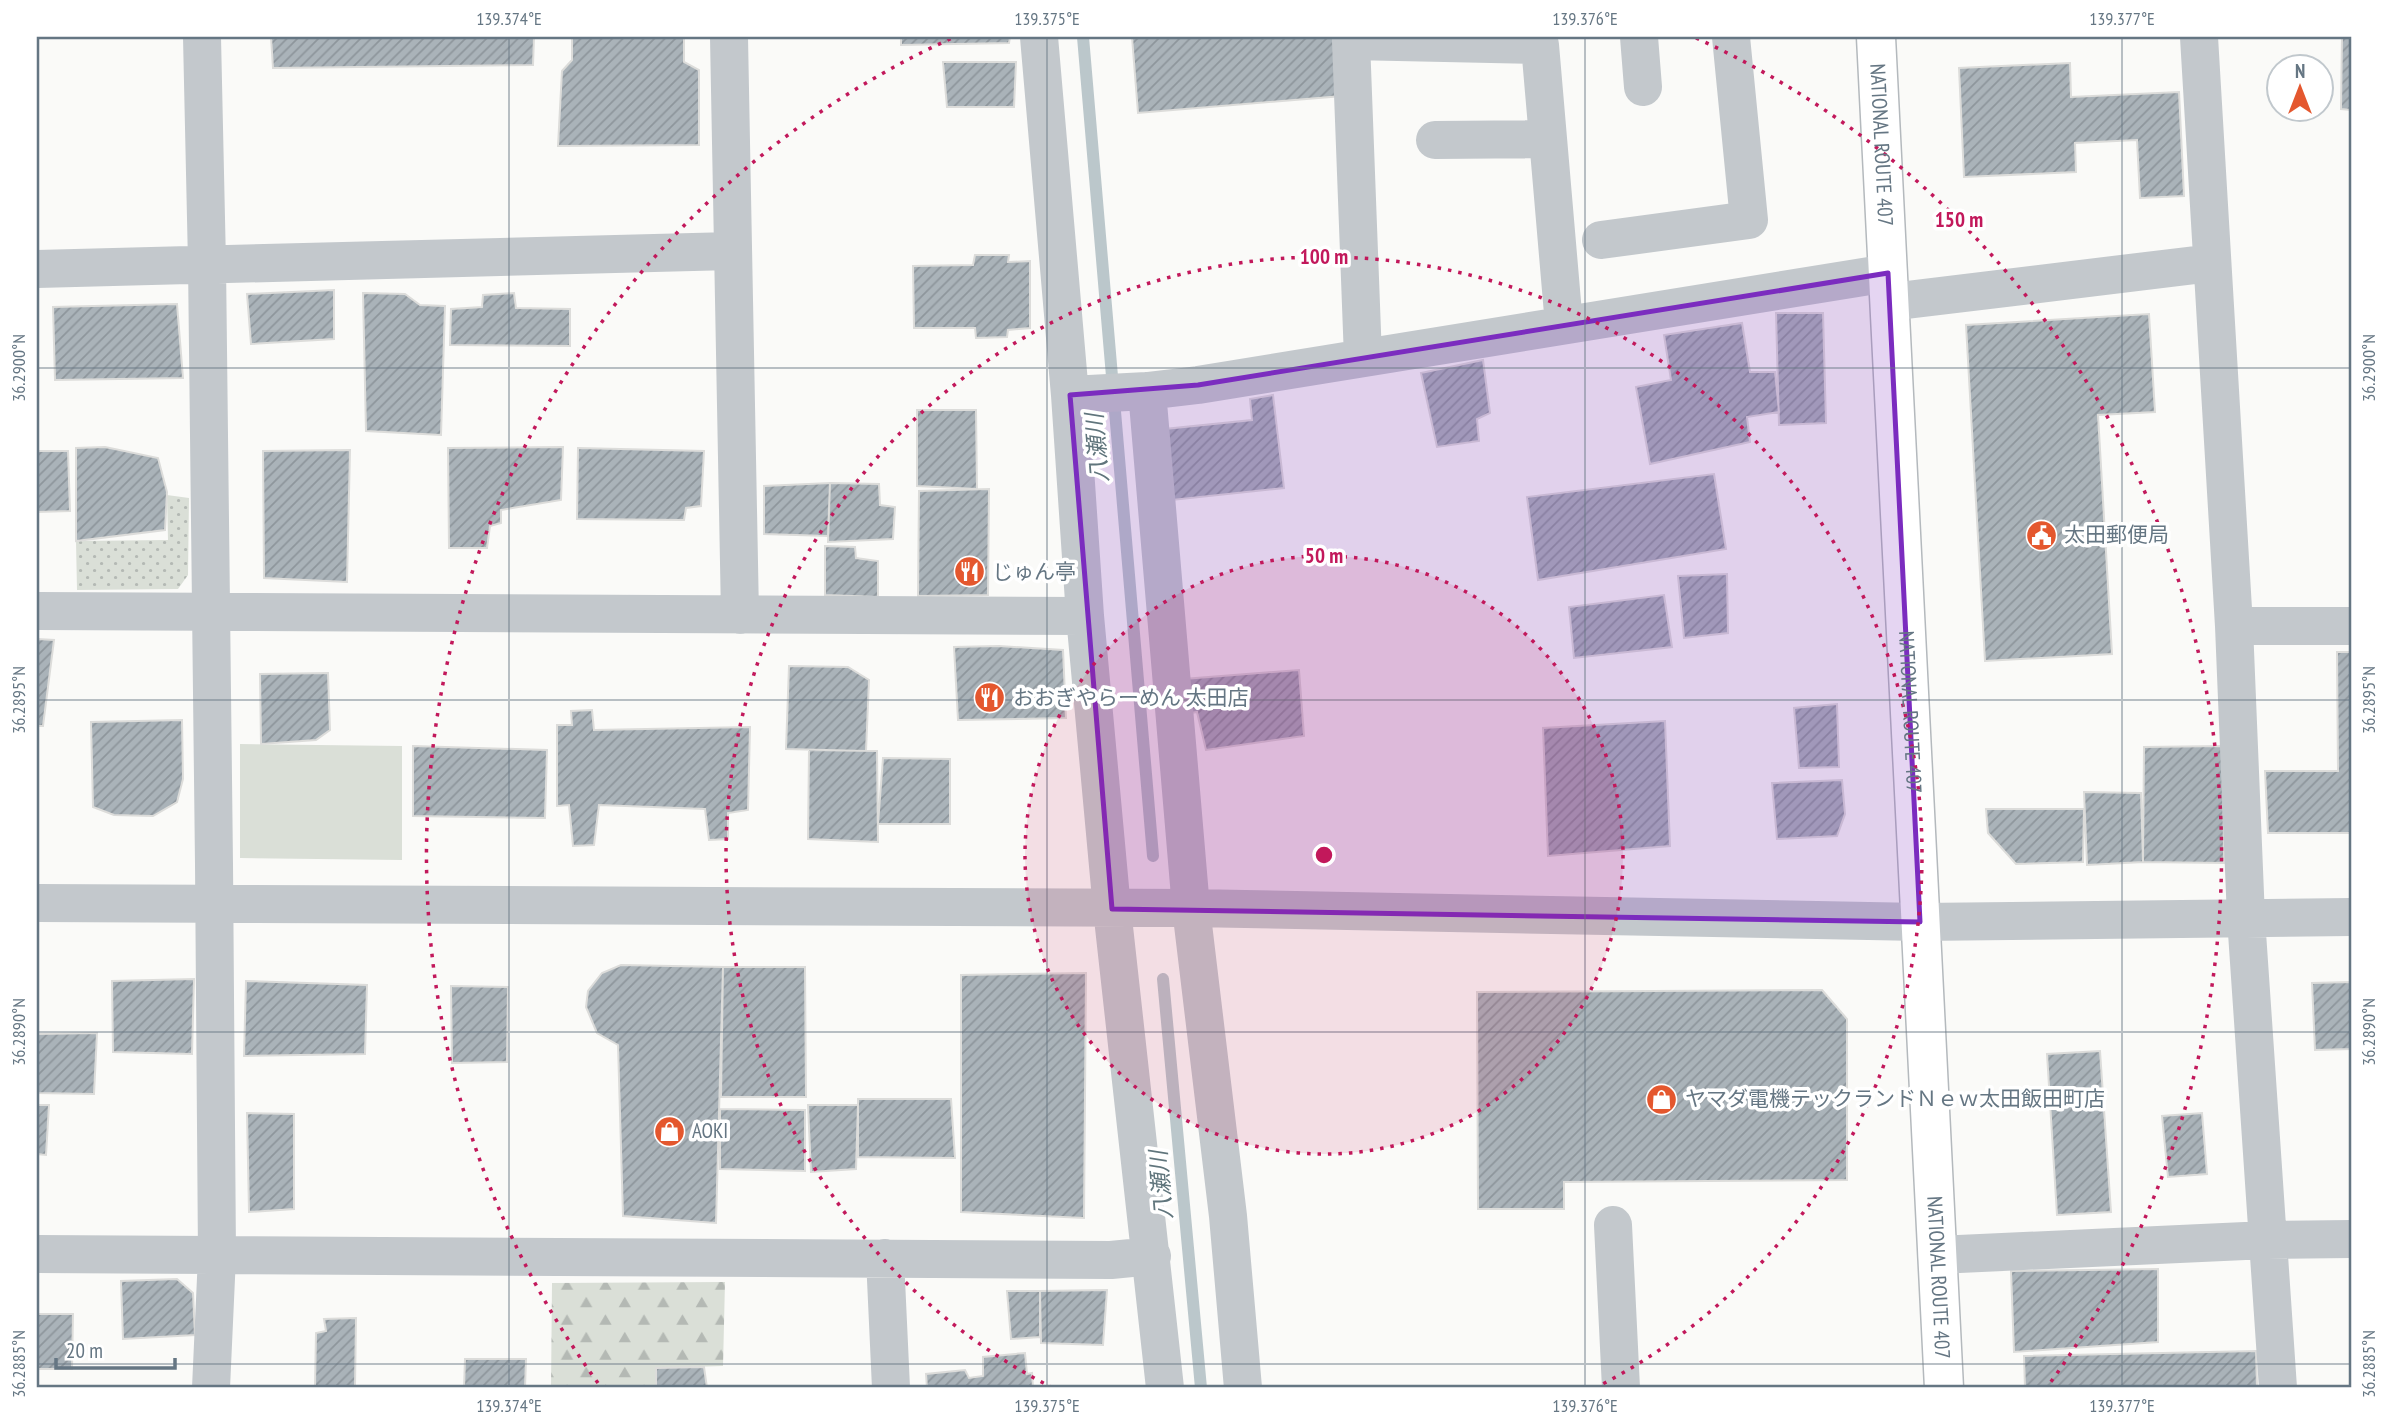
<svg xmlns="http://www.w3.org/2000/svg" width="2388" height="1425" font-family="'PT Sans Narrow','Noto Sans JP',sans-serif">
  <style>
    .grass { fill: #dadfd7 }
    .forest { fill: url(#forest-firs) }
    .park { fill: url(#park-dots) }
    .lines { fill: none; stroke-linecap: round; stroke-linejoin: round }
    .stream { stroke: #bbc7cb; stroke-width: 12 }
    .building { fill: url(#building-hatch); stroke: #dcdcda; stroke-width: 2 }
    .highway-casing { stroke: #b4b9bd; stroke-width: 41 }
    .minor { stroke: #c3c8cc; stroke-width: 38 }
    .highway { stroke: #fff; stroke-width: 38 }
    .marked { fill: #7b2cbf; fill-opacity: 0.2; stroke: #7b2cbf; stroke-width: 5; stroke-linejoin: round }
    .ticks { fill: none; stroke: #657683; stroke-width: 2; stroke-opacity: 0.45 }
    .ring { fill: none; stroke: #c2185b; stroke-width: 3.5; stroke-dasharray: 3.5 7 }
    .labels { text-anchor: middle; stroke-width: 7; stroke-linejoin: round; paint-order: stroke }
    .street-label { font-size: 21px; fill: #657683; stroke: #fff }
    .poi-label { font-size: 21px; fill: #657683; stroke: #fff; text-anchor: start }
    .water-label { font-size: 23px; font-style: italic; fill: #60757c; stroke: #fff }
    .centre { fill: #c2185b; stroke: #fff; stroke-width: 3.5 }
    .ring-label { font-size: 21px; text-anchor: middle; font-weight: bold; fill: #c2185b; stroke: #fff; stroke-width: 7; stroke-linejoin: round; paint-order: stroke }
    .neatline { fill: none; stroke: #657683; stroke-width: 2.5 }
    .ticks-label { font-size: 18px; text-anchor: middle; fill: #657683 }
  </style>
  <defs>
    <pattern id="forest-firs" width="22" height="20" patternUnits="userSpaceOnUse" patternTransform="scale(1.75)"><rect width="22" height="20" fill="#dadfd7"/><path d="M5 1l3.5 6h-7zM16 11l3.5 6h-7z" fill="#b4b9b4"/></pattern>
    <pattern id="park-dots" width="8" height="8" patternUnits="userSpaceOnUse" patternTransform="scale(1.75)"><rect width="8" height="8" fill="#dadfd7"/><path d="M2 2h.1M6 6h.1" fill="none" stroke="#b4b9b4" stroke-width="1.8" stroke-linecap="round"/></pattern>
    <pattern id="building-hatch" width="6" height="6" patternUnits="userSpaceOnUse" patternTransform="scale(1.75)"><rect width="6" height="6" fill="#aab3b9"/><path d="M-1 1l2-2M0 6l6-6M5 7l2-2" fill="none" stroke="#8e969c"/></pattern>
  </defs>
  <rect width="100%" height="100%" fill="#fafaf8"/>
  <path class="grass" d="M240 744 402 746V860L240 858Z"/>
  <path class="forest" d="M725 1282 723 1366 657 1368 656 1388H551L552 1283Z"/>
  <path class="park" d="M167 495 189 498 188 575 178 589 77 590 76 541 168 540Z"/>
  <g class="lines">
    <path class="stream" d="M1083 37 1153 856
      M1163 979 1201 1388"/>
  </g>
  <path class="building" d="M271 37H534L533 65 273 68Z
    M572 37H684V62L699 70V145L558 146 562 71 572 60Z
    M901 37H1010L1009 43 901 45Z
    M1132 37H1337L1342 96 1138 113Z
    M2342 37H2351V110L2341 109Z
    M943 62H1016L1014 107H947Z
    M2070 63 2071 97 2179 92 2184 196 2140 198 2137 140 2075 143 2076 172 1964 177 1959 68Z
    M975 255H1009L1008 262 1030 261V328L1008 330 1007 337 976 338 975 328H914L913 266 973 265Z
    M334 290V339L251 344 247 294Z
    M363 293 405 294 420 305 445 306 441 435 366 431Z
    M514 293 516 308 570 309V346L450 345 451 309 482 307 483 295Z
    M177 304 183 378 55 380 53 307Z
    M1776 313H1823L1826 423 1779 425Z
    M2149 314 2155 412 2098 415 2112 654 1985 661 1966 325Z
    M1742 323 1750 372H1775L1779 412 1747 417 1750 442 1650 464 1636 387 1671 380 1664 335Z
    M1483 360 1490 413 1477 419 1479 441 1437 447 1421 373Z
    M1273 395 1284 488 1172 500 1165 429 1252 420 1250 399Z
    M917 410H976L977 489 917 486Z
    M105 447 158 458 167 492 165 530 76 541V448Z
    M563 447 561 500 501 510V523L490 526 487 548H449L448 448Z
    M578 448 704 451 701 506 686 508 684 520 577 519Z
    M350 450 347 582 264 578 263 451Z
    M37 451H68L70 511 37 512Z
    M1714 474 1726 549 1538 580 1527 497Z
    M830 483 879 484 880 505 895 507 893 539 828 542Z
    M830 483 828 536 764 534V486Z
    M989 489 988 595 918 596 919 491Z
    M825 546 855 547 856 558 878 561V597L825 595Z
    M1727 574 1728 633 1684 638 1678 576Z
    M1664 595 1672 647 1574 658 1569 607Z
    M37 639 54 640 43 726H37Z
    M999 646 1063 650 1066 718 958 720 954 647Z
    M2337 652H2351V833H2268L2265 771H2338Z
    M789 666 848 667 869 680 866 751 786 749Z
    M1299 670 1304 736 1206 750 1197 712 1185 714 1184 679Z
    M328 673 330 730 316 740 261 744 260 674Z
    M1837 704 1839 767 1799 768 1794 708Z
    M592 710 594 730 750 727 748 810 728 813V839L709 840 705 809 599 805 594 845 573 846 569 805 557 806V725H572L571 711Z
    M182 720 183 779 177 802 153 816 114 815 93 807 91 722Z
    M1665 721 1670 846 1548 856 1543 728Z
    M413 746 547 750 545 818 413 816Z
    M2223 746 2224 863 2143 862 2144 747Z
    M809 750 877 751 878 842 808 839Z
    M883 758 950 759V824H878Z
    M1842 780 1845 814 1837 836 1777 839 1772 783Z
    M2084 792 2141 793 2143 862 2087 865Z
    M1986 809H2084L2083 862 2016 864 1988 833Z
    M621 965 723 967 716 1223 623 1216 618 1045 597 1033 586 1007 588 991 602 973Z
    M723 967H805L806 1097H721Z
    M1086 973 1084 1218 961 1212V975Z
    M194 979 192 1054 113 1052 112 981Z
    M246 981 367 985 365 1054 244 1056Z
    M2351 982V1049L2315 1050 2312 983Z
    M451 986 508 987 507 1062 452 1063Z
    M1822 990 1847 1019V1180L1564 1182V1209H1478L1477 992Z
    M97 1033 94 1094 37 1093V1034Z
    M2100 1051 2111 1212 2057 1215 2047 1054Z
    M858 1099H951L955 1158 858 1157Z
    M37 1105H49L46 1155 37 1154Z
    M808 1105H858L856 1169 811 1172Z
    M720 1109 805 1110V1171L720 1169Z
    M247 1113 294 1114V1209L249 1212Z
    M2202 1113 2207 1174 2168 1177 2162 1116Z
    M2158 1269V1342L2014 1352 2011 1271Z
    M177 1279 193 1293 195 1335 123 1339 121 1281Z
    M1107 1290 1103 1345 1041 1343 1040 1291Z
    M1007 1291H1040V1337L1011 1339Z
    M37 1314H73L72 1369H37Z
    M356 1318 355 1386H315L316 1333 326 1331 324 1319Z
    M2256 1351 2257 1388H2025L2024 1356Z
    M1025 1353 1027 1374 1032 1373 1033 1388H927L926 1374 965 1370 969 1378 983 1376V1357Z
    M465 1359H526L525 1388H464Z
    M704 1367 707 1388H656V1368Z"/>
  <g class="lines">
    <defs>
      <g id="highway">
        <path id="s1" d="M1876 37 1944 1388"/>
      </g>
    </defs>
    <use href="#highway" class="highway-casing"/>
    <path class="minor" d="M202 37 207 263 214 864 217 1256 211 1388
      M729 37 740 615
      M1039 37 1070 395 1085 616 1112 909 1165 1388
      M1351 37V41L1540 45 1564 325
      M1639 37 1643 87
      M2199 37 2234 626 2246 918 2278 1388
      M1351 41 1363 358
      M1435 140 1548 139
      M1601 240 1749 220 1731 37
      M37 269 732 251
      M1890 302 2212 263
      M1147 391 1191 908 1228 1216 1243 1388
      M1070 395 1147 391 1198 385 1888 273
      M37 611 1085 616
      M2234 626H2351
      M37 903 1191 908 1920 922 2351 917
      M1613 1225 1621 1388
      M37 1254 1111 1260 1152 1256
      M1937 1255 2267 1240 2351 1239
      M885 1258 891 1388"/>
    <use href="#highway" class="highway"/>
  </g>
  <path class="marked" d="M1888 273 1920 922 1112 909 1070 395 1198 385Z"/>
  <path class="ticks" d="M509 37V1388M1047 37V1388M1585 37V1388M2122 37V1388M37 368H2351M37 700H2351M37 1032H2351M37 1364H2351"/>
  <circle cx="1324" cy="855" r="299" fill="#c2185b" fill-opacity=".12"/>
  <g class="ring">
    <circle cx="1324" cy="855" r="299"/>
    <path d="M1053 1388A598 598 0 1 1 1595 1388"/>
    <path d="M598 1383A898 898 0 0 1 952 38M1696 38A898 898 0 0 1 2050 1383"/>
  </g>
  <defs>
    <symbol id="civic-disc" viewBox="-11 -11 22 22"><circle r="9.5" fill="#e4572e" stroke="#fff"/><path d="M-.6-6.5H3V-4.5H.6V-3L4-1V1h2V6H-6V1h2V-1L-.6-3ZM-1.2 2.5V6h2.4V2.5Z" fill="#fff"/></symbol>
    <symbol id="restaurant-disc" viewBox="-11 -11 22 22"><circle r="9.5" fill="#e4572e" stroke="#fff"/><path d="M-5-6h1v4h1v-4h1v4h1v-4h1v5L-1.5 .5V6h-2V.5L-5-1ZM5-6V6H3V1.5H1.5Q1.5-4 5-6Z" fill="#fff"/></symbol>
    <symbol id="shop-disc" viewBox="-11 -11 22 22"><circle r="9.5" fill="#e4572e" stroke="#fff"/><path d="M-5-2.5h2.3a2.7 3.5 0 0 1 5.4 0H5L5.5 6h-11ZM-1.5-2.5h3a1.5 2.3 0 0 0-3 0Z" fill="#fff"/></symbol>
  </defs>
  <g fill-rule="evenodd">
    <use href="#civic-disc" x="2024" y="518" width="35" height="35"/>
    <use href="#restaurant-disc" x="952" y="554" width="35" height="35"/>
    <use href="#restaurant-disc" x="972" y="680" width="35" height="35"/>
    <use href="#shop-disc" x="1644" y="1082" width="35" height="35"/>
    <use href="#shop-disc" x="652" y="1114" width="35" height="35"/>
  </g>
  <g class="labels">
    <g class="street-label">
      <text dy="7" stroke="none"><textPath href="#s1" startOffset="108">NATIONAL ROUTE 407</textPath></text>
      <text dy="7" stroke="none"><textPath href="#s1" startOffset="676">NATIONAL ROUTE 407</textPath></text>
      <text dy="7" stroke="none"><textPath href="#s1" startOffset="1242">NATIONAL ROUTE 407</textPath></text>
    </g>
    <g class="poi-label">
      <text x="2064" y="542">太田郵便局</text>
      <text x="992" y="579">じゅん亭</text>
      <text x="1013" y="705">おおぎやらーめん 太田店</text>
      <text x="1685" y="1106">ヤマダ電機テックランドＮｅｗ太田飯田町店</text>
      <text x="692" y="1138">AOKI</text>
    </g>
    <g class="water-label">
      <text transform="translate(1097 448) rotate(-95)" y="8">八瀬川</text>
      <text transform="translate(1161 1185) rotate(-95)" y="8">八瀬川</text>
    </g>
  </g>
  <circle cx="1324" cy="855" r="10" class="centre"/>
  <g class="ring-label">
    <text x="1959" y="227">150 m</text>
    <text x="1324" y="264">100 m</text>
    <text x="1324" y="563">50 m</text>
  </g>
  <rect width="2388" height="1425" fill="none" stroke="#ffffff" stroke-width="77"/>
  <g transform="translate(2300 88)"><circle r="33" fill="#ffffff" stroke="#c1c8cd" stroke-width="2"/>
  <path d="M0-5L12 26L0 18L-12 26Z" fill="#e4572e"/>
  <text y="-10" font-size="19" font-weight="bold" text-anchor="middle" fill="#657683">N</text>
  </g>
  <path d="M56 1358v10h119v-10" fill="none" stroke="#657683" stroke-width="3.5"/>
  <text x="66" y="1358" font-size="21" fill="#657683" stroke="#ffffff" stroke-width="5" paint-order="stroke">20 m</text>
  <rect x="38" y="38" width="2312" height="1348" class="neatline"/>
  <g class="ticks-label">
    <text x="509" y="25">139.374°E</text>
    <text x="1047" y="25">139.375°E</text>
    <text x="1585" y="25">139.376°E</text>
    <text x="2122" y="25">139.377°E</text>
    <text transform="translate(19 368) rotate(-90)" y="6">36.2900°N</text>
    <text transform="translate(2369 368) rotate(-90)" y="6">36.2900°N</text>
    <text transform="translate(19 700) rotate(-90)" y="6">36.2895°N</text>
    <text transform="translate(2369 700) rotate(-90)" y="6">36.2895°N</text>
    <text transform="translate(19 1032) rotate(-90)" y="6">36.2890°N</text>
    <text transform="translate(2369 1032) rotate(-90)" y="6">36.2890°N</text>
    <text transform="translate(19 1364) rotate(-90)" y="6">36.2885°N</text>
    <text transform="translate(2369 1364) rotate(-90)" y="6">36.2885°N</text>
    <text x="509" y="1412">139.374°E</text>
    <text x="1047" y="1412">139.375°E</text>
    <text x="1585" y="1412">139.376°E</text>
    <text x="2122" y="1412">139.377°E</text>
  </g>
</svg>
